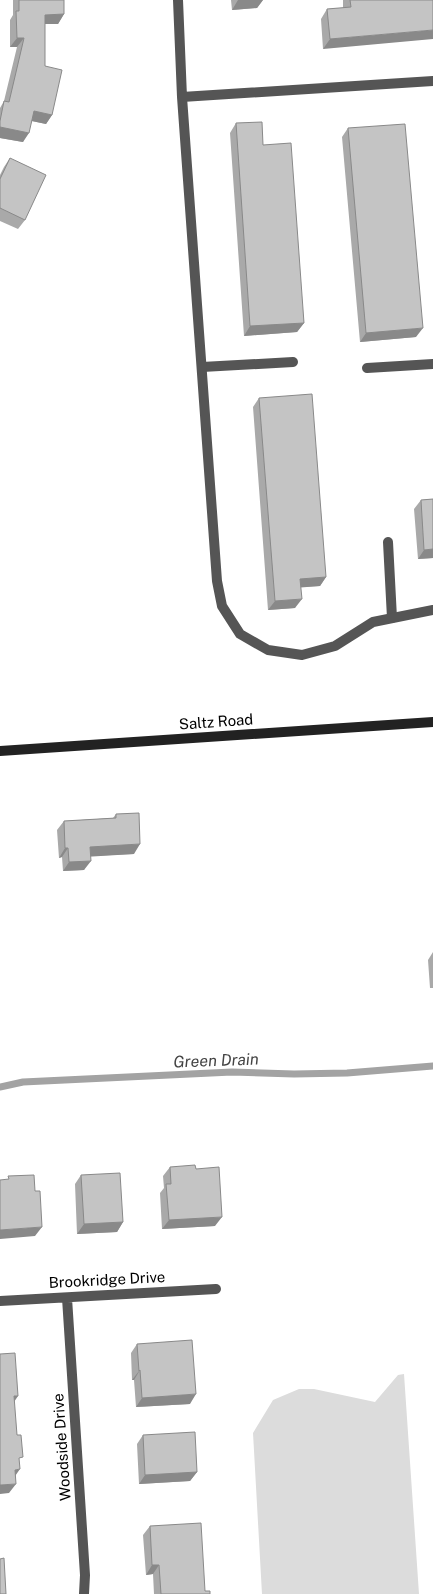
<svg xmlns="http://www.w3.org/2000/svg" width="433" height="1594" font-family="'Public Sans',sans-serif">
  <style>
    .green { fill: #dcdcdc }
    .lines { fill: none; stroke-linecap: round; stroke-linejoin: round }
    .stream { stroke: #a3a3a3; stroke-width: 7 }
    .lane { stroke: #555; stroke-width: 10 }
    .street { stroke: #555; stroke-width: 10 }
    .secondary { stroke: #222; stroke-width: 10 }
    .wall { fill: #a9a9a9 }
    .shaded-wall { fill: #898989 }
    .building { fill: #c4c4c4; stroke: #898989 }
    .labels { text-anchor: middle; stroke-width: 4; stroke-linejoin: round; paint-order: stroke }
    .street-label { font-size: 15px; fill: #000; stroke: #fff }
    .water-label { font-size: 16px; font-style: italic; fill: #444; stroke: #fff }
  </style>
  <rect width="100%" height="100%" fill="#fff"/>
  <path class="green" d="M404 1374 419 1594H262L253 1433 273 1400 299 1389H314L375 1402 398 1375Z"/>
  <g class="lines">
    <path class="stream" d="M0 1087 23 1082 232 1072 294 1074 347 1073 433 1066"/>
    <path class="lane" d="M202 367 293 362
      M367 368 433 364
      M388 542 392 618"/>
    <path class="street" d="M178 0 182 97 217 581 222 606 240 634 268 650 302 655 335 646 373 622 433 610
      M182 97 433 81
      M67 1298 85 1575 84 1594
      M0 1301 216 1289"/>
    <path class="secondary" d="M0 751 433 722"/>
  </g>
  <path class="wall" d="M13 0H64V14L58 24H45V66L52 115 46 124 32 121 23 142 0 138V108L4 101 17 47H10V20L13 15Z
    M231 0H263L257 8 232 10Z
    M343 0H433L323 49 321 19 327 9 343 8Z
    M236 123 263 145 304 323 297 332 244 336 230 133Z
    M348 128 416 337 360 342 342 137Z
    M10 158 25 220 18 229 0 221V175L4 167Z
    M259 398 326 577 320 586 301 587 295 608 268 610 253 407Z
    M433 499V558L418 559 414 509 421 500Z
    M116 814 134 854 90 856 84 870 63 871 62 857 59 858 57 830 64 821 113 818Z
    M433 952V988H430L428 960Z
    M170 1167 196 1169 215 1226 162 1229 160 1193 164 1188 163 1176Z
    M81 1175 123 1222 117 1232 77 1234 75 1184Z
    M137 1344 190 1404 136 1407 134 1380H132L131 1353Z
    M143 1435 197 1472 190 1481 139 1484 137 1444Z
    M150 1526 205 1591 210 1594H154L153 1574 146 1575 143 1535Z"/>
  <path class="shaded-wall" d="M238 0H263L257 8 232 10Z
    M64 14 58 24H38L45 15Z
    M433 30V39L323 49 330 39Z
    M17 38H24L17 47H10Z
    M34 111 52 115 46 124 27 120Z
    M0 127 29 133 23 142 0 138Z
    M304 323 297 332 244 336 250 326Z
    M423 328 416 337 360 342 366 333Z
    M433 549V558L418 559 424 550Z
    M326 577 320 586 294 588 300 579Z
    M302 599 295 608 268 610 275 601Z
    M140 844 134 854 84 857 90 847Z
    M65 848H68L62 857 59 858Z
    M91 861 84 870 63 871 69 862Z
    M222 1217 215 1226 162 1229 169 1220Z
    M123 1222 117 1232 77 1234 84 1224Z
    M42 1227 35 1236 0 1239V1230Z
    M140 1370 134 1380H132L139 1371Z
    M196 1394 190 1404 136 1407 142 1398Z
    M14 1396H18L12 1405Z
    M20 1469 13 1479 15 1470Z
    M197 1472 190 1481 139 1484 145 1475Z
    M16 1484 9 1493 0 1494V1485Z
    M152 1565H159L153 1574 146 1575Z"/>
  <path class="building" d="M19 0H64V14L45 15V66L62 70 52 115 34 111 29 133 0 127V121L4 101 9 102 24 38H17L16 11H19Z
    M350 0H433V30L330 39 327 9 351 7Z
    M262 122 263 145 291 143 304 323 250 326 236 123Z
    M405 124 423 328 366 333 348 128Z
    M10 158 46 175 25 220 0 208V179Z
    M312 394 326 577 300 579 302 599 275 601 259 398Z
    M433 499V549L424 550 421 500Z
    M139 813 140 844 90 847 91 861 69 862 68 848H65L64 821 116 818V814Z
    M195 1165 196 1169 219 1167 222 1217 169 1220 166 1184H171L170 1167Z
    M120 1173 123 1222 84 1224 81 1175Z
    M34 1175 35 1191H40L42 1227 0 1230V1180L9 1179 8 1176Z
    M192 1340 196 1394 142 1398 140 1370 139 1371 137 1344Z
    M15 1353 18 1396H14L17 1435H21L23 1457 19 1458 20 1469 15 1470 16 1484 0 1485V1354Z
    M195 1432 197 1472 145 1475 143 1435Z
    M201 1523 205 1591H210V1594H161L159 1565H152L150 1526Z
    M4 1558 6 1594H0V1559Z"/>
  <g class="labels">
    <g class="street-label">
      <text transform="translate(216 722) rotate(-4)" y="5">Saltz Road</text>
      <text transform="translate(107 1280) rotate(-3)" y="5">Brookridge Drive</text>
      <text transform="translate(62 1447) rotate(-94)" y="5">Woodside Drive</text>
    </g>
    <g class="water-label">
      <text transform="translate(216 1060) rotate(-2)" y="6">Green Drain</text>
    </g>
  </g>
</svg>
